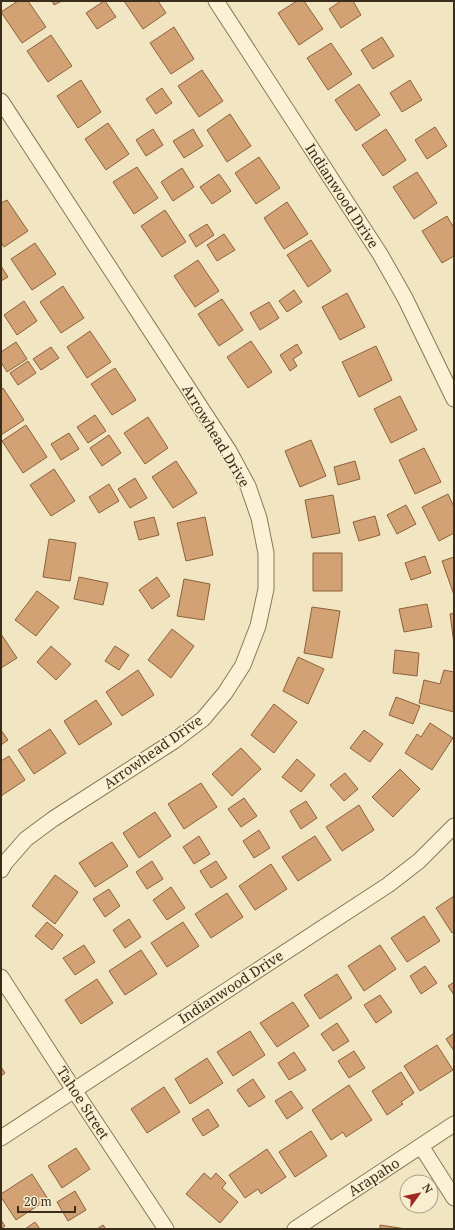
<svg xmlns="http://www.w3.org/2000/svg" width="455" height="1230" font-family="'Noto Serif',serif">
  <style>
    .building { fill: #d2a274; stroke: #8d613b }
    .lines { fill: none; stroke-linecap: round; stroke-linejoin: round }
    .minor-casing { stroke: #8c7757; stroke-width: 17 }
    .minor { stroke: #fbf2d5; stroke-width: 15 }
    .labels { text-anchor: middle; stroke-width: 3; stroke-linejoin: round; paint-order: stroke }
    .street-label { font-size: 14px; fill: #3b2d1c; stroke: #f8efd1 }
  </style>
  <rect width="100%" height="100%" fill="#f1e6c1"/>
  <path class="building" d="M18 1H28L46 27 22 43 1 12Z
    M52 1H62L54 5Z
    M104 1H105L116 17 97 29 86 13Z
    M124 1H158L166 13 143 29Z
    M297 1H304L323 29 299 45 278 13Z
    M341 1H353L361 15 341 28 329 9Z
    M174 27 194 59 171 74 150 43Z
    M51 35 72 66 48 82 27 51Z
    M382 37 394 56 373 69 361 50Z
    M331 43 352 74 328 90 307 58Z
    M202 70 223 101 199 117 178 86Z
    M81 80 101 112 78 128 57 96Z
    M410 80 422 100 402 112 390 93Z
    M359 84 380 115 356 131 335 100Z
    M162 88 172 103 156 114 146 99Z
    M230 114 251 146 227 162 207 130Z
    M108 123 129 154 106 170 85 139Z
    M435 127 447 146 427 159 415 140Z
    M153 129 163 145 146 156 136 140Z
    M193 129 203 146 184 158 173 141Z
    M386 129 406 160 383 176 362 145Z
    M259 157 280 188 256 204 235 173Z
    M137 167 158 198 134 214 113 182Z
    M182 168 194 187 173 201 161 182Z
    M417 172 437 203 414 219 393 187Z
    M219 174 231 191 212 204 200 187Z
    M7 200 28 231 4 247 1 242V203Z
    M287 202 308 234 284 249 264 218Z
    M165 210 186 242 162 257 141 226Z
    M447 216 454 228V256L442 263 422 231Z
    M207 224 214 235 196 247 189 235Z
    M224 234 235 250 217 261 207 245Z
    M311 240 331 271 308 287 287 255Z
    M35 243 56 274 32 290 11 259Z
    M198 260 219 291 195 307 174 276Z
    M1 266 8 277 1 281Z
    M63 286 84 318 61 333 40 302Z
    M294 290 302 302 287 312 279 301Z
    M347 293 365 327 340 340 322 307Z
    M222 299 243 330 219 346 198 314Z
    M24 301 37 321 17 335 4 315Z
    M269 302 279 318 260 330 250 313Z
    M90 331 111 362 87 378 67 347Z
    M251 341 272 372 248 388 227 357Z
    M16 342 27 359 7 372 1 362V352Z
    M297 344 302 353 293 359 297 366 290 371 280 355Z
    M376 346 392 380 359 397 342 362Z
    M51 347 59 358 41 370 33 359Z
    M28 361 36 373 18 385 10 373Z
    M115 368 136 400 112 415 91 384Z
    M3 388 24 420 1 435V390Z
    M400 396 417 430 391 443 374 409Z
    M95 415 106 431 88 443 77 427Z
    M148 417 168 448 145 464 124 433Z
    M26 425 47 457 23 473 2 441Z
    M69 433 79 449 61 460 51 444Z
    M109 435 121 453 102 466 90 448Z
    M311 440 326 476 300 487 285 451Z
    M424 448 441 482 415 494 399 460Z
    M176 461 197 493 173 508 152 477Z
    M355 461 360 479 338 485 334 467Z
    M54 469 75 501 51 516 30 485Z
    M135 478 147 498 130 508 118 489Z
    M109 484 119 501 99 513 89 497Z
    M448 494 454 507V533L439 541 422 507Z
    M333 495 340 533 312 538 305 500Z
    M406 505 416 524 397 534 387 515Z
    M375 516 380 535 359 541 353 522Z
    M154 517 159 535 139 540 134 522Z
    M205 517 213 555 186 561 177 523Z
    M49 539 76 543 70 581 43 577Z
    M313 553H342V591H313Z
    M425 556 431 573 411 580 405 563Z
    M454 557V595L442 561Z
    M79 577 108 583 103 605 74 599Z
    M157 577 170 596 152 609 139 590Z
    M184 579 210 584 204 620 177 616Z
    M37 591 59 607 36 636 15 620Z
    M427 604 432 627 404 632 399 609Z
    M312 607 340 611 332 658 304 653Z
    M454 613V644L450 614Z
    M172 629 194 646 171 678 148 660Z
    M1 634 17 658 1 668Z
    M51 646 71 664 56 680 37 662Z
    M115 646 129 655 119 670 105 661Z
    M395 650 419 653 417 676 393 673Z
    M298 657 324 669 308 704 283 691Z
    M138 670 154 695 122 716 106 692Z
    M444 670 454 672V712L419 703 424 680 440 684Z
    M396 697 420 706 413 724 389 715Z
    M96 700 112 724 79 745 64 721Z
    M274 704 297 722 274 753 251 735Z
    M430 723 453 738 432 770 405 753 417 734 421 737Z
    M50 729 66 753 34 774 18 750Z
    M1 730 8 740 1 745Z
    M364 730 383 744 370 762 350 748Z
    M241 748 261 769 232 796 212 774Z
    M9 756 25 780 1 796V761Z
    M297 759 315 775 301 792 282 777Z
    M400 769 420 789 393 817 372 797Z
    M345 773 358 789 344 801 330 785Z
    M201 783 217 807 184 829 168 804Z
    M244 798 257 816 241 827 228 809Z
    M306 801 317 818 301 829 290 811Z
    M359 805 374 830 342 851 326 827Z
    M155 812 171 836 139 858 123 833Z
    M259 830 270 848 254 858 243 841Z
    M199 836 210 854 194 864 183 847Z
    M315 836 331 860 298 881 282 857Z
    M112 842 128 866 95 887 79 863Z
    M152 861 163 879 147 889 136 872Z
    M216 861 227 878 211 888 200 871Z
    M271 864 287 889 255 910 239 886Z
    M55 875 78 892 55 924 32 906Z
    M171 887 185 908 167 920 153 900Z
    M109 889 120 906 105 917 93 899Z
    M227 893 243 917 211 938 195 914Z
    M454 896V931L452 933 436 908Z
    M424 916 440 941 407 962 391 938Z
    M129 919 141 937 125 948 113 930Z
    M47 922 63 935 52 950 35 936Z
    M183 922 199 946 167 967 151 943Z
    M84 945 95 962 75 975 63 958Z
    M380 945 396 969 364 991 348 966Z
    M141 950 157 974 125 995 109 971Z
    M425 966 437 983 421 994 410 976Z
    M337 974 352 998 320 1019 304 995Z
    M97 979 113 1003 81 1024 65 1000Z
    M454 982V995L448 986Z
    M380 995 392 1012 376 1023 364 1005Z
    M293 1002 309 1026 277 1047 260 1023Z
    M337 1023 349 1041 333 1051 321 1034Z
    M250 1031 265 1055 233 1076 217 1052Z
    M454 1033V1051L446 1039Z
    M437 1045 453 1070 420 1091 404 1066Z
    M354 1051 365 1068 349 1078 338 1061Z
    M294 1052 306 1070 289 1080 278 1063Z
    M207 1058 223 1083 190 1104 175 1079Z
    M1 1067 5 1073 1 1076Z
    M401 1072 414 1093 401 1102 403 1104 387 1115 372 1091Z
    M253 1079 265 1097 249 1107 237 1090Z
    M349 1085 372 1120 346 1137 343 1132 331 1140 312 1110Z
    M164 1087 180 1112 147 1133 131 1109Z
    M291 1091 303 1108 287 1119 275 1101Z
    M208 1109 219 1126 203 1136 192 1119Z
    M311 1131 327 1156 295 1177 279 1152Z
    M76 1148 90 1169 62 1188 48 1166Z
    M267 1149 286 1177 261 1194 258 1189 245 1198 229 1175Z
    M204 1173 211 1179 216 1173 226 1183 222 1188 238 1202 220 1223 186 1194Z
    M32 1174 48 1199 16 1220 1 1197V1194Z
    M75 1191 86 1210 68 1221 57 1202Z
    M1 1220 5 1226 1 1229Z
    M35 1222 40 1229H25Z
    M103 1225 106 1229H97Z
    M380 1225 406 1229H380Z"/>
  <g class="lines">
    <defs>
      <path id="minor" d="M216 1 380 254 405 298 454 399
        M1 101 229 451 248 486 259 518 266 553V589L258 626 243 665 225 693 203 719 174 741 53 819 26 839 5 863 1 870
        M1 977 74 1090 166 1229
        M1 1138 388 885 419 861 454 826
        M421 1146 454 1198
        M295 1229 454 1124"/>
    </defs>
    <use href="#minor" class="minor-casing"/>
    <use href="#minor" class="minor"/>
  </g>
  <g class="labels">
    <g class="street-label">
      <text transform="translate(342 196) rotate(57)" y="5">Indianwood Drive</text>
      <text transform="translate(216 436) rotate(59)" y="5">Arrowhead Drive</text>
      <text transform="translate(153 752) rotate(-35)" y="5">Arrowhead Drive</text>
      <text transform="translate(231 987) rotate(-33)" y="5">Indianwood Drive</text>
      <text transform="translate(83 1103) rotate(57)" y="5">Tahoe Street</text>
      <text transform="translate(374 1177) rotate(-33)" y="5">Arapaho</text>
    </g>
  </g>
  <rect width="455" height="1230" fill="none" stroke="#3b2d1c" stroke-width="4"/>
  <g transform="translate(419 1194) rotate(57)"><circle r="19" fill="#f8efd1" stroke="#aca189"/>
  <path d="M0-3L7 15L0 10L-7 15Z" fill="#a02a22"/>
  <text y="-6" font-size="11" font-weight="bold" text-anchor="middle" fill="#3b2d1c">N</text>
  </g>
  <path d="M18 1206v6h57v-6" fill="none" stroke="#3b2d1c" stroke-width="2"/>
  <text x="24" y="1206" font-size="12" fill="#3b2d1c" stroke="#f8efd1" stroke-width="3" paint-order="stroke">20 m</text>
</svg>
